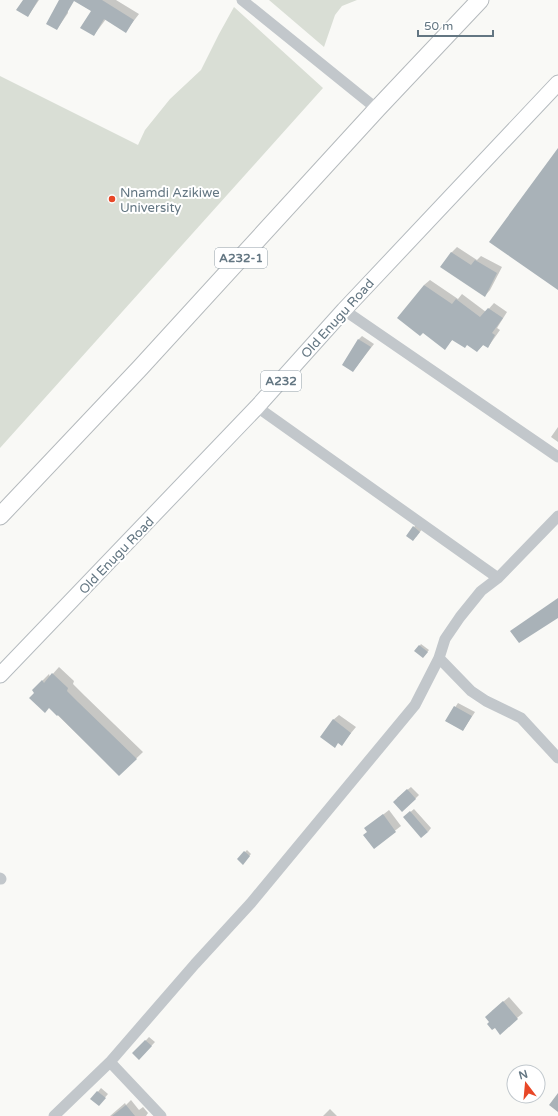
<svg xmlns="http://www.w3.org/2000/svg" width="558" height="1116" font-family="'Varela Round',sans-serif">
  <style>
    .green { fill: #d9ded5 }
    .shadow { fill: #0003 }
    .building { fill: #a9b2b8 }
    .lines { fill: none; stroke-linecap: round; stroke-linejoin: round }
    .major-casing { stroke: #b5bbbf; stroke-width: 17 }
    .highway-casing { stroke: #b5babd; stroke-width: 19 }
    .minor { stroke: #c2c7cb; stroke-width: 11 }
    .major { stroke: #fff; stroke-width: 15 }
    .highway { stroke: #fff; stroke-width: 17 }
    .poi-dot { fill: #e84727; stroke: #fff; stroke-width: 1.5 }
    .labels { text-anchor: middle; stroke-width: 4; stroke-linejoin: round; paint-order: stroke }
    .shield { fill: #fff; stroke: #929fa8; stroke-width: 1 }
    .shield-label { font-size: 12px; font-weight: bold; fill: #637682 }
    .poi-label { font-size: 13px; fill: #637682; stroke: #fff; text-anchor: start }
    .street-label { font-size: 13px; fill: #637682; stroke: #fff }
  </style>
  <rect width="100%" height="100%" fill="#f9f9f6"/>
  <path class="green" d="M269 0H357L342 6 335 15 324 47Z
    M234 7 323 88 0 448V76L138 145 145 130 170 99 201 70 219 34Z"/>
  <path class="shadow" d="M24 0H39L28 16Z
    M74 0H116L139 14 126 31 106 19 94 35 92 11Z
    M67 5 68 13 57 29Z
    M457 247 477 260 481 256 502 267 490 290 485 296 451 253Z
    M430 280 458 299 462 294 486 312 494 303 507 312 497 328 500 330 488 347 484 344 477 351 468 344 453 339 445 348 424 285Z
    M362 336 374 344 356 367 359 339Z
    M558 427V442L551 437Z
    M417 524 423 528 416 537 414 527Z
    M421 644 429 650 423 657 416 651Z
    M59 667 74 681 73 684 85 696 143 752 119 775 35 693 40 683 49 674 50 677Z
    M458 703 475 712 463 730 446 721Z
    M339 715 356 727 341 745 333 720Z
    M411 787 419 795 415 799 397 798Z
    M414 809 431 828 428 832 408 814Z
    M389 810 401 826 374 847 366 828Z
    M247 850 251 854 243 863 238 859Z
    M509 997 523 1013 517 1018 490 1022 492 1011Z
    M149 1037 155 1042 139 1059 134 1053Z
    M101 1088 108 1094 102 1101 92 1099Z
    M131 1100 139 1110 143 1107 148 1113 146 1116H110L125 1103 126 1105Z
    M330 1109 337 1116H323Z"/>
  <path class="building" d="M23 0H38L28 17 16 10Z
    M59 0H102L134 20 126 33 104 19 94 36 80 28 91 11 74 1 57 30 46 24Z
    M558 148V290L489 242Z
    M451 252 471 265 475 260 497 273 485 297 440 267Z
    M424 285 452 304 456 299 480 317 488 308 503 318 492 333 495 335 488 348 483 345 477 352 467 345 465 348 452 340 445 350 423 333 420 336 397 318Z
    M358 339 371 347 353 372 342 365Z
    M413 526 420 532 413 541 406 536Z
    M558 598V618L519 643 510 631Z
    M419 645 428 652 423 658 414 651Z
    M52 673 68 688 67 691 78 702 137 759 119 776 58 715 57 716 49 708 45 713 29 698 34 693 32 690 42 680 44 683Z
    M454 706 472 716 463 731 445 721Z
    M333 719 351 733 342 746 338 743 335 748 320 737Z
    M407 789 416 799 402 812 393 802Z
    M410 811 428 832 421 838 403 817Z
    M383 814 396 832 374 849 363 835 367 832 364 828Z
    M244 851 250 856 243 865 237 859Z
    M503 1001 518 1019 500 1035 495 1028 492 1030 487 1024 489 1022 485 1017Z
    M145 1040 152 1046 139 1060 132 1053Z
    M97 1091 106 1098 99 1106 90 1099Z
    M558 1093V1112L549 1105Z
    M126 1105 135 1116H112Z"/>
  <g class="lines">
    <defs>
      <path id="major" d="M0 675 257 407 344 310 558 83"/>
      <path id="highway" d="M0 516 140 368 377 109 480 0"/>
    </defs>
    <use href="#major" class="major-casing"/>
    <use href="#highway" class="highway-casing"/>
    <path class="minor" d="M242 0 377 109
      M344 310 558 457
      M257 407 498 578
      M439 658 471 691 486 701 521 718 558 758
      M0 878 1 879
      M110 1062 161 1116
      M54 1116 110 1062 195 964 251 903 415 705 439 658 445 639 460 617 481 591 498 578 558 516"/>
    <use href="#major" class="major"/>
    <use href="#highway" class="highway"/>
  </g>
  <circle class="poi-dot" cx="112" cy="199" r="4"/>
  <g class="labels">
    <g class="shield">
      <rect x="215" y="248" width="52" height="20" rx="3"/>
      <rect x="261" y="371" width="40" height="20" rx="3"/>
    </g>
    <g class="shield-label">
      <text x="241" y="262">A232-1</text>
      <text x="281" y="385">A232</text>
    </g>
    <g class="poi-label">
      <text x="120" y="197">Nnamdi Azikiwe<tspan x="120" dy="15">University</tspan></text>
    </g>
    <g class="street-label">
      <text transform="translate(337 318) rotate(-48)" y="5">Old Enugu Road</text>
      <text transform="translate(116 555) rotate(-46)" y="5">Old Enugu Road</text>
    </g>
  </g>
  <g transform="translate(526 1084) rotate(344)"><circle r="19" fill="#ffffff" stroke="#c1c8cd"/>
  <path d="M0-3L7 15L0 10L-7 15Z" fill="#e84727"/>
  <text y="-6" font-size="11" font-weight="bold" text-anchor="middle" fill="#637682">N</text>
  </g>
  <path d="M418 30v6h75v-6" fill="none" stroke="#637682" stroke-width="2"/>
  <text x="424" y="30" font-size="12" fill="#637682" stroke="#ffffff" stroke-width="3" paint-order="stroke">50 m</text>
</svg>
